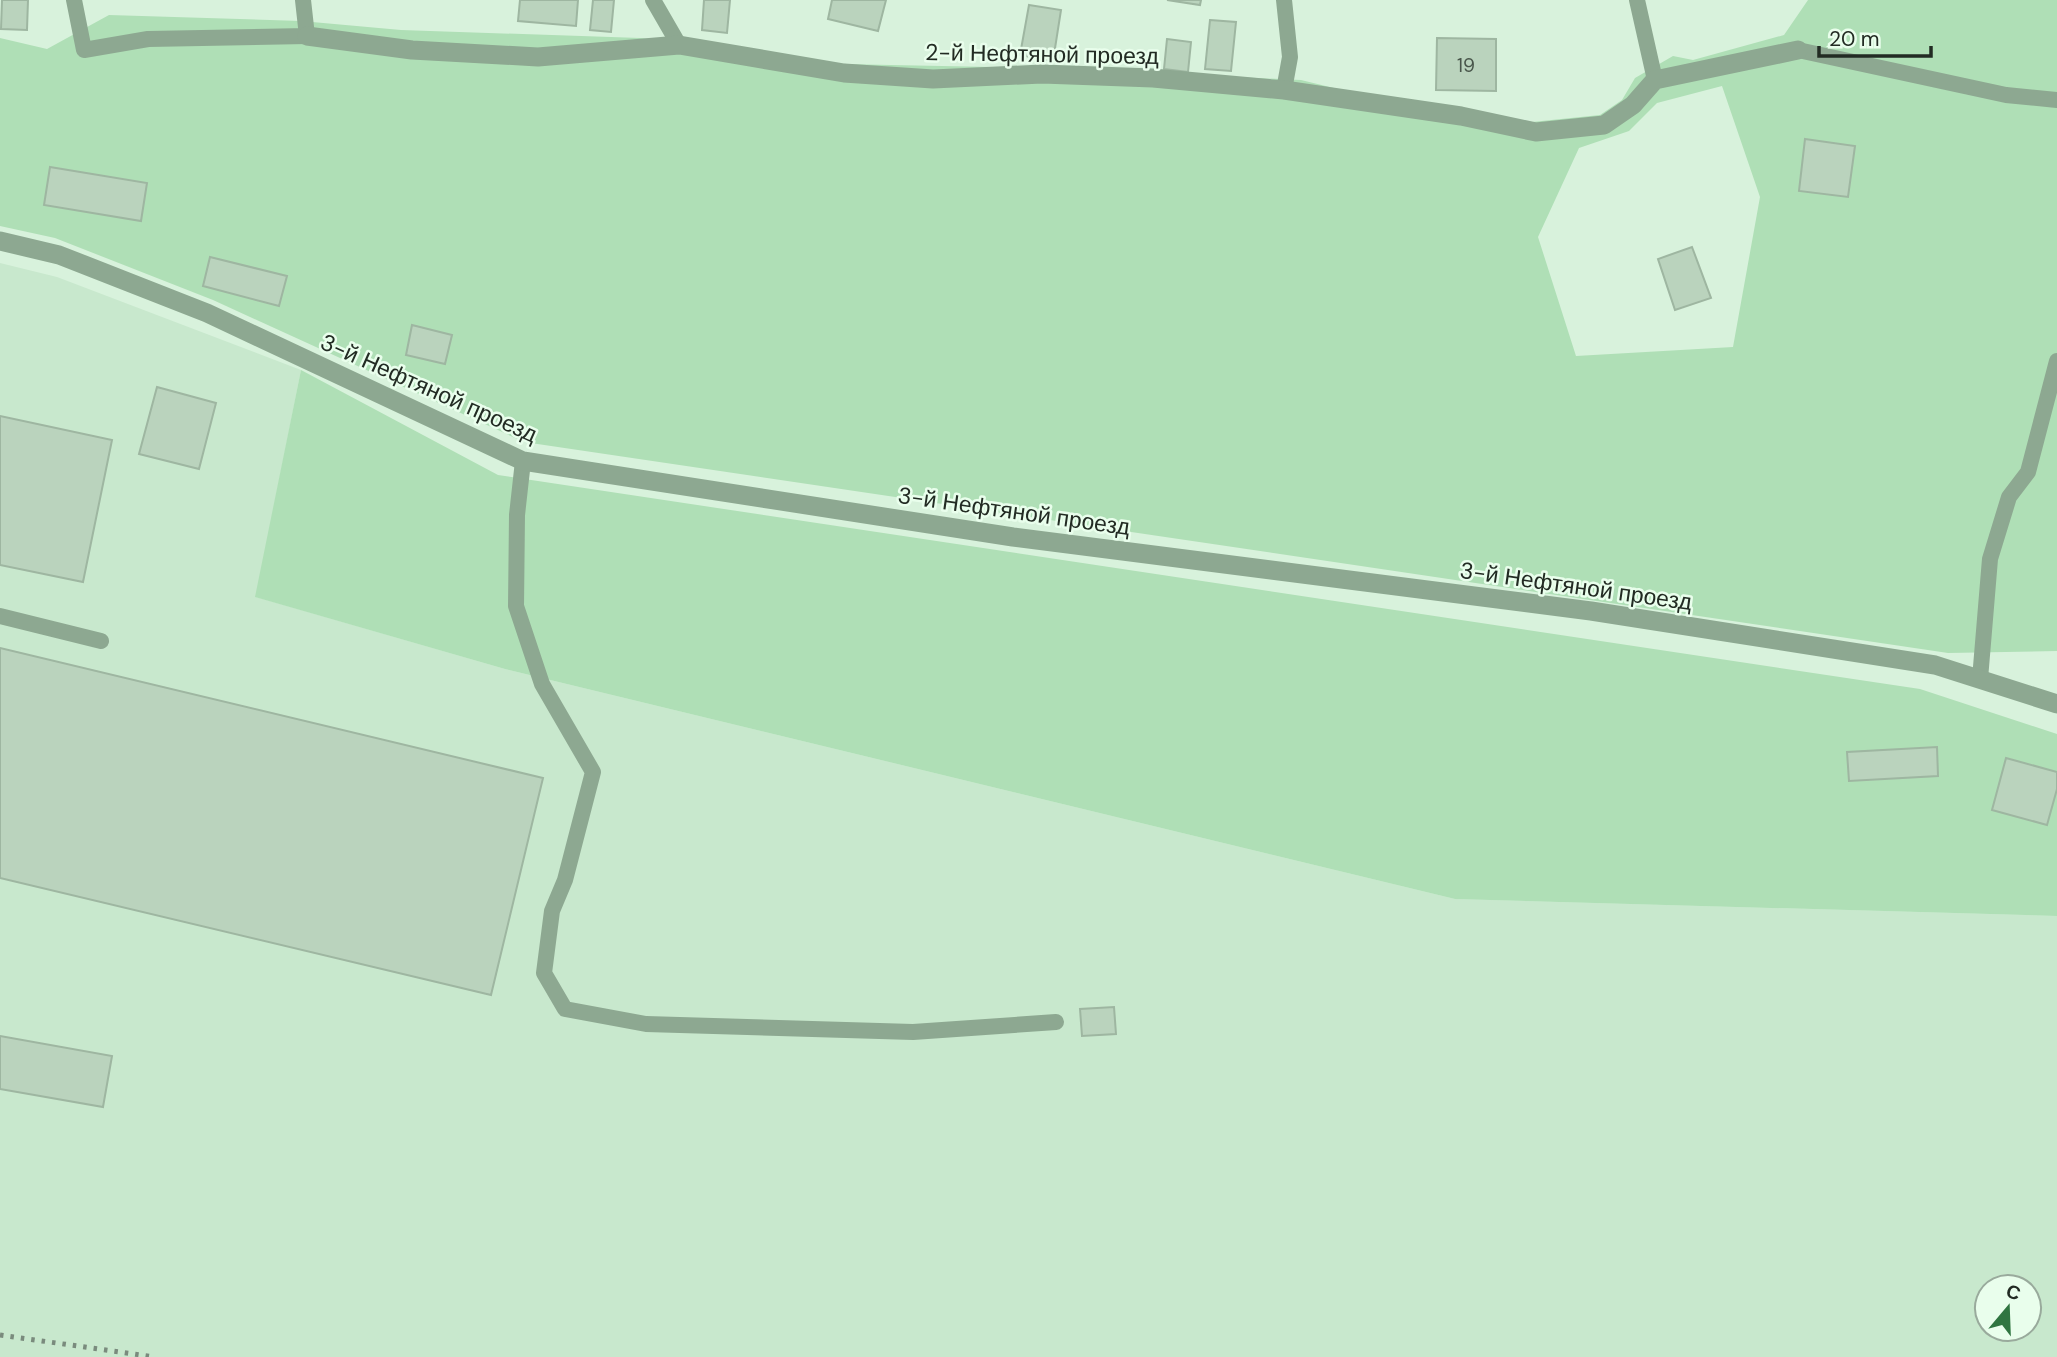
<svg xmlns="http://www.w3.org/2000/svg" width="2057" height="1357" font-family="'DM Sans',sans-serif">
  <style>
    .built { fill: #c8e8cd; fill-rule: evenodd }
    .green { fill: #afdfb6; fill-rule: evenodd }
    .building { fill: #bad3bd; stroke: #9eb6a1; stroke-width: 2 }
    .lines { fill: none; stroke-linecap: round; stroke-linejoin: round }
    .service { stroke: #8da891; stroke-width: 16 }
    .minor { stroke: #8da891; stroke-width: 19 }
    .rail { stroke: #7a8b7d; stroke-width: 5; stroke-dasharray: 3.5 7; stroke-linecap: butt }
    .labels { text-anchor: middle; stroke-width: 5; stroke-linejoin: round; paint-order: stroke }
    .number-label { font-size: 19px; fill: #48554a }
    .street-label { font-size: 23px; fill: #222b23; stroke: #e9feec }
  </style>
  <rect width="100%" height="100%" fill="#d8f2dc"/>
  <path class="built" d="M0 263 57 277 301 370 256 597 505 669 1455 899 2057 916V1357H0ZM1987 1287H2029V1329H1987Z"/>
  <path class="green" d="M1808 0H2057V651L1948 653 524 442 213 300 55 238 0 226V38L47 49 109 15 301 21 401 30 640 38 696 43 840 64 1043 68 1301 80 1342 90 1532 122 1600 115 1622 100 1635 78 1673 56 1693 60 1784 35ZM1722 86 1760 197 1733 347 1576 356 1538 237 1579 148 1629 131 1657 103Z
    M301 370 498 475 1920 689 2057 734V916L1455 899 505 669 255 597Z"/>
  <path class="building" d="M2 0H28L27 30 1 29Z
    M520 0H578L576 26 518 21Z
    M593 0H614L611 32 590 30Z
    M704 0H730L727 33 702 30Z
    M832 0H886L878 31 828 19Z
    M1167 0H1201L1200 5Z
    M1029 5 1061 10 1053 61 1020 55Z
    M1210 20 1236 22 1231 71 1205 69Z
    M1437 38 1496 39V91L1436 90Z
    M1167 39 1191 42 1188 72 1164 69Z
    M1805 139 1855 146 1848 197 1799 191Z
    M50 167 147 183 141 221 44 205Z
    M1692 247 1711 298 1675 310 1658 259Z
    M210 257 287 276 279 306 203 286Z
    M412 325 452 335 445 364 406 355Z
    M157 387 216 403 199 469 139 454Z
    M0 416 112 440 83 582 0 565Z
    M0 648 543 778 491 995 0 878Z
    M1937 747 1938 776 1849 781 1847 752Z
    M2006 758 2057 772V789L2047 825 1992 810Z
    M1114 1007 1116 1034 1082 1036 1080 1009Z
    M0 1036 112 1056 103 1107 0 1089Z"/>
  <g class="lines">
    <path class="service" d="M74 0 84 50 148 39 307 36 303 0
      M653 0 679 45
      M1284 0 1290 57 1284 90
      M1637 0 1655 80
      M1798 50 2006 95 2057 100
      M523 461 517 515 516 606 542 684 593 772 565 880 552 911 544 973 565 1009 646 1024 913 1032 1056 1022
      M0 616 101 641
      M1980 679 1990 559 2009 497 2028 472 2057 361"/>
    <path class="minor" d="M307 36 412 50 538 57 679 45 844 73 933 79 1042 74 1153 78 1284 90 1461 116 1536 132 1604 125 1633 105 1655 80 1798 50
      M0 241 59 255 207 313 523 461 1013 537 1591 611 1935 665 2057 704"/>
    <path class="rail" d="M0 1335 155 1357"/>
  </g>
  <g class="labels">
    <g class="number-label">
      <text x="1466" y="72">19</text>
    </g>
    <g class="street-label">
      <text transform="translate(1042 54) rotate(1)" y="8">2-й Нефтяной проезд</text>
      <text transform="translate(429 388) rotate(24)" y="8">3-й Нефтяной проезд</text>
      <text transform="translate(1014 511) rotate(8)" y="8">3-й Нефтяной проезд</text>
      <text transform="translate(1576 586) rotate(8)" y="8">3-й Нефтяной проезд</text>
    </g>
  </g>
  <g transform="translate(2008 1308) rotate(19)"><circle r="33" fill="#e9feec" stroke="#99aa9c" stroke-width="2"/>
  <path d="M0-5L12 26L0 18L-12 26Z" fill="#2f7540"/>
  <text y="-10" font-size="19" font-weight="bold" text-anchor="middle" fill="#222b23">С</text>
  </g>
  <path d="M1819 46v10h112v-10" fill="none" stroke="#222b23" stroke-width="3.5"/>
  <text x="1829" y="46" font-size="21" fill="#222b23" stroke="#e9feec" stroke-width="5" paint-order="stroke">20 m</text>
</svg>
